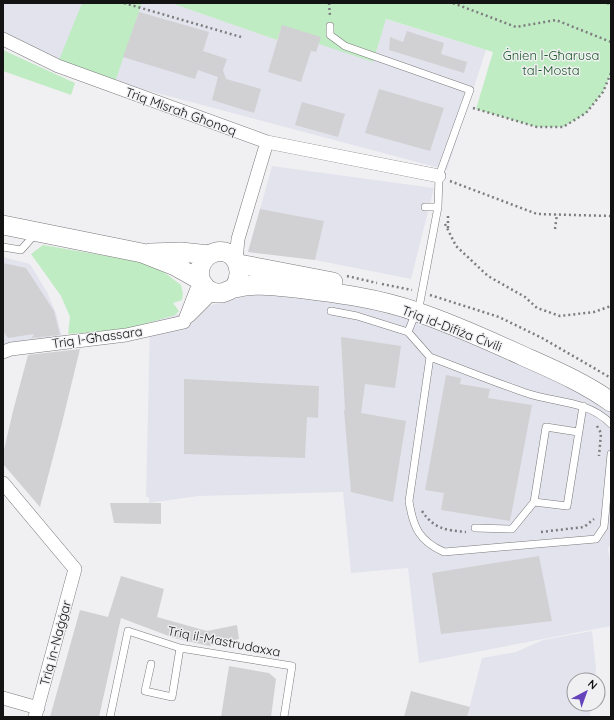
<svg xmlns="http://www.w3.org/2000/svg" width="614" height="720" font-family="Quicksand,sans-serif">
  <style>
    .built { fill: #e3e3ed }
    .green { fill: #c0ecc3 }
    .building { fill: #d1d0d3 }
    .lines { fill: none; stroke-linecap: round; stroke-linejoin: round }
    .lane-casing { stroke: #7a7a7c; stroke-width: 8 }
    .street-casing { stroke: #7a7a7c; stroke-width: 14 }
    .secondary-casing { stroke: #7a7a7c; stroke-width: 20 }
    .path { stroke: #7d7d7f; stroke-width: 2.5; stroke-dasharray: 2 3; stroke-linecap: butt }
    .lane { stroke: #fff; stroke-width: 7 }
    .street { stroke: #fff; stroke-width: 13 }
    .secondary { stroke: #fff; stroke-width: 19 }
    .labels { text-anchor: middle; stroke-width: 3; stroke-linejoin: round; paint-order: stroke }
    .park-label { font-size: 13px; fill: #1d5828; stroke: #f0f0f3 }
    .street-label { font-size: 13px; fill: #131314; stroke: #f0f0f3 }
  </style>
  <rect width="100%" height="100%" fill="#f0f0f3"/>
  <path class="built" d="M3 3H171L277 40 282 25 373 62 385 19 486 50 447 170 104 79 59 60 3 32Z
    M272 166 434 188 411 279 315 260 248 252Z
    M3 257 30 264 47 292 56 313 62 337 3 346Z
    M273 289 431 320 611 408V544L608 549 611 563V626L419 663 408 568 351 573 343 492 199 496 149 503V497H146L150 321Z
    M592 631 596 668 595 680H574V704H592L590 717H467L482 658 516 652 543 640Z"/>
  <path class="green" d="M82 3H142L115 82 59 60Z
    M171 3H611V73L603 92 586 113 563 127H537L476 109 493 52 386 19 373 62 319 44 282 26 277 40Z
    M3 50 75 83 71 95 3 71Z
    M43 245 153 264 181 285 183 294 182 300 173 303 179 311 175 315 123 330 68 334 70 317 61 296 31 254Z"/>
  <path class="building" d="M139 12 209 32 203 51 227 59 223 70 226 79 261 89 254 113 212 100 218 77 198 70 195 79 123 57Z
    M282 25 321 37 316 52 311 51 301 82 268 72Z
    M407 31 444 43 441 54 467 62 464 73 389 50 390 37 403 42Z
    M379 89 444 108 430 151 365 133Z
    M302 102 345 114 338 137 295 125Z
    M260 209 324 221 315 260 248 252Z
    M3 263 26 268 54 311 60 335 32 338 34 334 8 338 3 331Z
    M341 337 401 346 395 388 365 384 361 413 406 421 393 502 351 492 344 410H345Z
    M80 349 62 423 40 507 3 464V454L13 411 28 355Z
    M446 375 461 378 460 384 490 389 488 398 532 405 510 521 441 510 444 493 425 490Z
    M184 379 319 386 318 418 307 417 305 458 184 454Z
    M110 503H161V524L114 523Z
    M539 556 552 621 441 634 432 573Z
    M121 576 164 589 157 617 207 631 237 625 239 639 209 646 174 638 121 618 99 717H50L80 610 108 617Z
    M229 666 269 673 276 679 271 717H221Z
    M411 691 470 707 467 717H404Z"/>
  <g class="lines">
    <defs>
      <path id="lane" d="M330 26V35L345 46 470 90 439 176 438 207 420 302
        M425 207H438
        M3 247 21 250 36 233
        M331 311 357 316 408 332 430 357 409 501C413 527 419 541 444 552L596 539 604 527 611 454
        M408 332 416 312
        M430 357C462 369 494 382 526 393 555 403 588 400 611 424
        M578 432 546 427 534 502 567 506 583 406
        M475 528 512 529 534 502
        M151 664 145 691 172 697 180 648
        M110 717 128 631 180 648 292 666 284 717"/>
      <path id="street" d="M3 39 58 66 267 142 238 239 236 260
        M267 142 439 176
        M189 316 213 292
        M3 352 11 349 126 335 184 322 196 291 202 283
        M3 483 75 569 35 717
        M3 698 38 708"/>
      <path id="secondary" d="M3 225 142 253 175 266 200 280
        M150 253 181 252 209 255
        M239 264 333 282
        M234 288C248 268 231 242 209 255 200 261 196 275 203 284 206 289 212 293 218 293 225 294 229 289 235 288 254 283 275 286 295 288 336 293 378 298 417 312 453 324 488 340 523 356 552 369 585 383 611 402"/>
    </defs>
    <use href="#lane" class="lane-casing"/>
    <use href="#street" class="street-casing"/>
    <use href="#secondary" class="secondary-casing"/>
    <path class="path" d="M124 3 241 37
      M329 3 330 16
      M453 3 516 27 556 20 611 42
      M607 3 611 4
      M473 108 537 127H563L586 113 603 92 611 73
      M450 181 537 214 611 216
      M445 224 456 246 488 276 525 297 537 308 560 316 594 312 611 306
      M448 228V213
      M555 229 557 214
      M347 276 377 283
      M382 284 412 290
      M430 295 499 317 542 338 611 378
      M597 426 601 433 599 456
      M422 511C434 529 445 530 466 532
      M541 532 584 527 594 519"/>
    <use href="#lane" class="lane"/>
    <use href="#street" class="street"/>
    <use href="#secondary" class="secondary"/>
  </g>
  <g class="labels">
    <g class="park-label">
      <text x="551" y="60">Ġnien l-Għarusa<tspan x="551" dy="15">tal-Mosta</tspan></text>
    </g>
    <g class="street-label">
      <text transform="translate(181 111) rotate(20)" y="5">Triq Misraħ Għonoq</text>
      <text transform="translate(452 328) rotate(21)" y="5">Triq id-Difiża Ċivili</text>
      <text transform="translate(97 337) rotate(-8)" y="5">Triq l-Għassara</text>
      <text transform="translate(224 641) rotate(11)" y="5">Triq il-Mastrudaxxa</text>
      <text transform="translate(55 643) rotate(-75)" y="5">Triq in-Naġġar</text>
    </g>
  </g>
  <rect width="614" height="720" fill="none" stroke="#131314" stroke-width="8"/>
  <g transform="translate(586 692) rotate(41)"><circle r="19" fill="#f0f0f3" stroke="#98989a"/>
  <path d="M0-3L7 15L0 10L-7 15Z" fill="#6643bb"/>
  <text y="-6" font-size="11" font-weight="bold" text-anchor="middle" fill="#131314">N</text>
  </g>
</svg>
